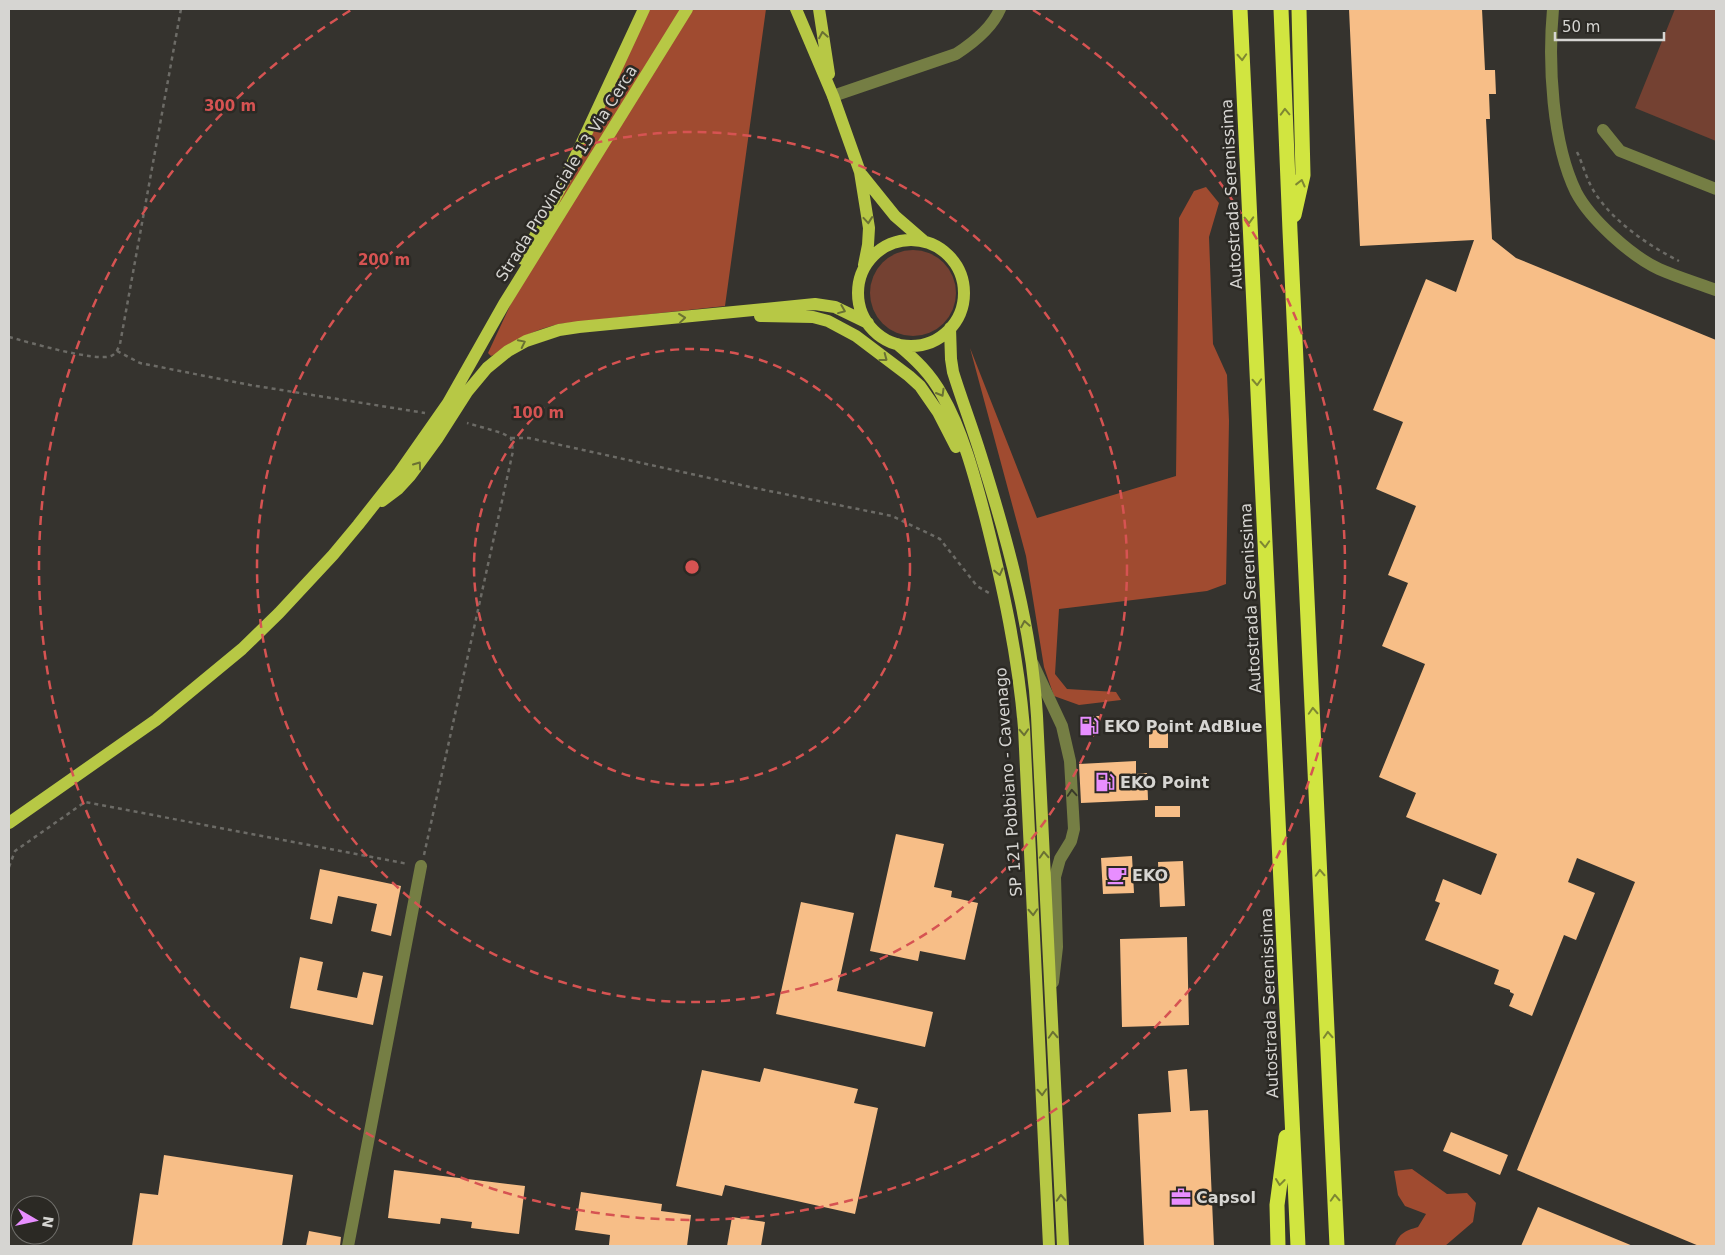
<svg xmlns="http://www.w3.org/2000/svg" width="1725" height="1255" font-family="'DejaVu Sans',sans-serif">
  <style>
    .green { fill: #744132 }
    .forest { fill: #a04b30 }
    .building { fill: #f7be87 }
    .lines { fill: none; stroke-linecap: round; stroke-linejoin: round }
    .path { stroke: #6c6b66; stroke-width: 2.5; stroke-dasharray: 4 4; stroke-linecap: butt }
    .minor { stroke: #757e44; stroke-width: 12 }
    .major { stroke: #b7c845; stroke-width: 12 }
    .highway { stroke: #d1e540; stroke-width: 15 }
    .oneway { stroke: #6a7133 }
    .oneway2 { stroke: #7e8732 }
    .oneway3 { stroke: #3a3a2a }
    .ring { fill: none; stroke: #d65352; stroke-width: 2.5; stroke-dasharray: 9 6 }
    .labels { text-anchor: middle; stroke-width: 5; stroke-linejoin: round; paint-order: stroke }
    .street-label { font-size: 16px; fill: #d6d5d2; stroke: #2b2924 }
    .poi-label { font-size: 16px; font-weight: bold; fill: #d6d5d2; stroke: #2b2924; text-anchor: start }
    .centre { fill: #d65352; stroke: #2b2924; stroke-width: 2.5 }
    .ring-label { font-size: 15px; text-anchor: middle; font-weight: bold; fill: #d65352; stroke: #2b2924; stroke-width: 5; stroke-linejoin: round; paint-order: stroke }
  </style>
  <rect width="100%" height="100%" fill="#35332e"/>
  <path class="green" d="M1675 9H1716V141L1635 108Z
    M870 293a43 43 0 1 1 86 0a43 43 0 1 1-86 0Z"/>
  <path class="forest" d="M648 9H766L725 306 559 324C543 328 529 333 515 341 507 346 500 353 491 356L488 353Z
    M1206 187 1219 203 1209 237 1213 344 1227 375 1229 421 1226 584 1207 591 1059 609 1055 674 1067 689 1116 692 1121 700 1079 705 1054 696 1044 667 1026 556 970 348 1037 518 1176 476 1179 218 1194 191Z
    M1412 1169 1447 1194 1467 1193 1476 1203 1473 1222 1445 1246H1395C1399 1233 1405 1231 1418 1227L1426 1214 1405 1206 1398 1195 1394 1171Z"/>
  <path class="building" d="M1349 9H1482L1485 70H1495L1496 94H1489L1490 119H1486L1492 239 1516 258 1716 340V1246H1699L1517 1170 1635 882 1577 858 1568 882 1595 893 1576 940 1564 935 1532 1016 1509 1006 1514 994 1510 992V990L1494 984 1499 970 1425 940 1440 903 1435 901 1443 879 1481 895 1497 854 1406 817 1416 793 1379 777 1425 664 1382 646 1408 583 1388 575 1416 506 1376 489 1403 422 1373 410 1426 279 1456 292 1474 240 1360 246Z
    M1080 716H1099V735L1080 736Z
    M1149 728H1168V748H1149Z
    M1136 761V774L1147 773 1148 800 1081 803 1079 764Z
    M1155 806H1180V817H1155Z
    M896 834 944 844 934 887 952 891 951 897 978 903 965 960 920 951 918 961 870 951Z
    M1132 856 1134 893 1103 894 1101 858Z
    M1183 861 1185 906 1160 907 1158 862Z
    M320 869 401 886 391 936 371 931 377 904 338 896 332 924 310 919Z
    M801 902 854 913 837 991 933 1012 925 1047 776 1014Z
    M1187 937 1189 1025 1122 1027 1120 939Z
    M300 957 323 962 317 990 357 998 363 972 383 976 373 1025 290 1008Z
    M764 1068 858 1089 854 1103 878 1108 855 1214 725 1185 722 1196 676 1186 702 1070 760 1082Z
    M1187 1069 1190 1111 1208 1110 1214 1246H1144L1138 1114 1171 1112 1168 1071Z
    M1451 1132 1508 1155 1500 1175 1443 1151Z
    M164 1155 293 1175 282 1246H132L140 1193 158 1195Z
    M394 1170 525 1186 519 1234 471 1228 472 1222 441 1218 440 1224 388 1218Z
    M581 1192 662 1204 661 1211 691 1215 687 1246H612L609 1245 610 1235 575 1230Z
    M1538 1207 1633 1246H1521Z
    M732 1217 765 1222 761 1246H727Z
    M309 1231 341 1237 340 1246H306Z"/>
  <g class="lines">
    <path class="path" d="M1577 152C1582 162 1585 174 1590 184 1606 217 1647 245 1679 261
      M9 337C28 342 95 362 111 356 116 354 118 349 120 344L181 9
      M117 351 140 363 250 385 425 413
      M511 438H529L750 487 892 516 940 539 977 586 989 593
      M424 855 513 451 511 438 502 433 467 423
      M9 867 15 851 85 802 408 864"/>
    <path class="minor" d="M1553 9C1548 63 1552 143 1576 192 1590 219 1631 256 1659 269 1677 277 1697 283 1716 290
      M833 96 956 54C973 43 992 28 1000 9
      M1603 130 1620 151 1716 189
      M1033 664 1062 726 1070 761 1074 829 1071 841 1060 859 1055 877 1057 947 1053 982
      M348 1246 421 866"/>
    <path class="major" d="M796 9 833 96 860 172 869 228 868 245 864 265
      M819 9 829 74
      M862 175 895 216 925 242
      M858 293a53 53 0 1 1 106 0a53 53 0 1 1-106 0Z
      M523 259 565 179 644 9
      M760 316 813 317 828 321 856 336 909 376 920 386 938 412 956 447
      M950 328 951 359 953 372C962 401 973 429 982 459 1008 542 1032 629 1037 716L1063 1246
      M897 344C915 359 931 374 942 395 962 429 975 478 985 516 1003 587 1018 655 1024 728L1049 1246
      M382 501 398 489 410 476 437 439 467 392 487 368 508 351 526 341 559 330 579 327 815 304 835 307 868 323
      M9 823 156 720 242 649 279 613 333 555 358 525 399 473 448 403 504 304 687 9"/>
    <path class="highway" d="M1240 9 1298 1246
      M1281 9 1290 231 1337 1246
      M1294 215 1303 175 1299 9
      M1278 1246 1277 1205 1286 1137"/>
  </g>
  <defs><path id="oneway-chevron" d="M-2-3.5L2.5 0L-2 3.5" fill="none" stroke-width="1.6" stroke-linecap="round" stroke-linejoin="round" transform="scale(1.25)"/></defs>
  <g class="oneway">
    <use href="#oneway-chevron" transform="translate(823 35) rotate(-100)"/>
    <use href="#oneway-chevron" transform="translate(868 220) rotate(85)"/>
    <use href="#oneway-chevron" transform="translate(842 310) rotate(22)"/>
    <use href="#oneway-chevron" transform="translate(682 318) rotate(-6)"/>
    <use href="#oneway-chevron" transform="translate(522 343) rotate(-26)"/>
    <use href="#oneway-chevron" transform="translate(884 358) rotate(37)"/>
    <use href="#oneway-chevron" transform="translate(941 393) rotate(60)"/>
    <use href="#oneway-chevron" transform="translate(418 465) rotate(-55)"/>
    <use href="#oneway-chevron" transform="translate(999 572) rotate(76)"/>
    <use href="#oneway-chevron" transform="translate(1025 624) rotate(-100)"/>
    <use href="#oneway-chevron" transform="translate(1024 732) rotate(87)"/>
    <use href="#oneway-chevron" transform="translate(1044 855) rotate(-93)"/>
    <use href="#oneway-chevron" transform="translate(1033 912) rotate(87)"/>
    <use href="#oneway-chevron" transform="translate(1053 1035) rotate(-93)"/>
    <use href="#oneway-chevron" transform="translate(1042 1092) rotate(87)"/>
    <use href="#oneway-chevron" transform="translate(1061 1198) rotate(-93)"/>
  </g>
  <g class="oneway2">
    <use href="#oneway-chevron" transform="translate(1242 57) rotate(87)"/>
    <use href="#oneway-chevron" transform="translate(1285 112) rotate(-92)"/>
    <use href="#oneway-chevron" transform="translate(1301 183) rotate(-76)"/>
    <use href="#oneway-chevron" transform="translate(1249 220) rotate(88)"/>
    <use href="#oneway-chevron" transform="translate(1257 382) rotate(87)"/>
    <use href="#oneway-chevron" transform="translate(1265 544) rotate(87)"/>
    <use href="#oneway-chevron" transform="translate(1313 711) rotate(-93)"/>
    <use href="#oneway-chevron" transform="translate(1320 873) rotate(-93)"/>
    <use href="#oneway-chevron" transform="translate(1328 1035) rotate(-93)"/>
    <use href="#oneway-chevron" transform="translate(1280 1182) rotate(97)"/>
    <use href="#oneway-chevron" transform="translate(1335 1198) rotate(-93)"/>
  </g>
  <use class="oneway3" href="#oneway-chevron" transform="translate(1072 793) rotate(-94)"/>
  <g class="ring">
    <circle cx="692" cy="567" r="218"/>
    <circle cx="692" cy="567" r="435"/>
    <path d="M1033 10A653 653 0 1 1 351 10"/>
  </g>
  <defs>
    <symbol id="fuel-bare" viewBox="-9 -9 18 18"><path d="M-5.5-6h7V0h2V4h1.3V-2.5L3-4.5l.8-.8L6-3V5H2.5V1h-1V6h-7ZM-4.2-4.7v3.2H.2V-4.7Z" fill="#e88eff" stroke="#2b2924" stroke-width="2.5" paint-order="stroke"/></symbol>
    <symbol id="cafe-bare" viewBox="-9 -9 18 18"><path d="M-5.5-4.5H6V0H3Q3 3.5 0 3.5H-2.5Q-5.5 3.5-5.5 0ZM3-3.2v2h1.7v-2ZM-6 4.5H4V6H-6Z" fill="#e88eff" stroke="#2b2924" stroke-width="2.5" paint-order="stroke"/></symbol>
    <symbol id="office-bare" viewBox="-9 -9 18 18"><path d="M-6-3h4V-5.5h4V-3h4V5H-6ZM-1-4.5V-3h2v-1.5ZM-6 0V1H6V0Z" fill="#e88eff" stroke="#2b2924" stroke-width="2.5" paint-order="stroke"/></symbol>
  </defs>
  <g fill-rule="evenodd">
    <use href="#fuel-bare" x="1075" y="712" width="28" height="28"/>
    <use href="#fuel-bare" x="1091" y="768" width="28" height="28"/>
    <use href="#cafe-bare" x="1103" y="861" width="28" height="28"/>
    <use href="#office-bare" x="1167" y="1183" width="28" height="28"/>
  </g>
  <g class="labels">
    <g class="street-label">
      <text transform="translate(566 173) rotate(-58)" y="6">Strada Provinciale 13 Via Cerca</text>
      <text transform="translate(1231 194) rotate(-93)" y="6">Autostrada Serenissima</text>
      <text transform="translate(1250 598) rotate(-93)" y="6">Autostrada Serenissima</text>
      <text transform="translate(1008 782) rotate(-94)" y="6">SP 121 Pobbiano - Cavenago</text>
      <text transform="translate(1269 1003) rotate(-92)" y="6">Autostrada Serenissima</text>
    </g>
    <g class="poi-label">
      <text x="1104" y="732">EKO Point AdBlue</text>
      <text x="1120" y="788">EKO Point</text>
      <text x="1132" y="881">EKO</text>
      <text x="1196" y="1203">Capsol</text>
    </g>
  </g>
  <circle cx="692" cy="567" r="8" class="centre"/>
  <g class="ring-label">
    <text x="230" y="111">300 m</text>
    <text x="384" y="265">200 m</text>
    <text x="538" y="418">100 m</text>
  </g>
  <rect width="1725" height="1255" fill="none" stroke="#d6d5d2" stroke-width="20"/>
  <g transform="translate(35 1220) rotate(99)"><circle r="24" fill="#2b2924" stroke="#6f6e6a"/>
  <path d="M0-4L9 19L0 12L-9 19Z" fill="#e88eff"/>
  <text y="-8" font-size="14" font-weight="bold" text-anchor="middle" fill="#d6d5d2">N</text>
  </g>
  <path d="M1555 32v8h109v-8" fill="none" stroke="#d6d5d2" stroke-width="2.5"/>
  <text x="1562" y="32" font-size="15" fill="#d6d5d2" stroke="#2b2924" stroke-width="4" paint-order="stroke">50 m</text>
</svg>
